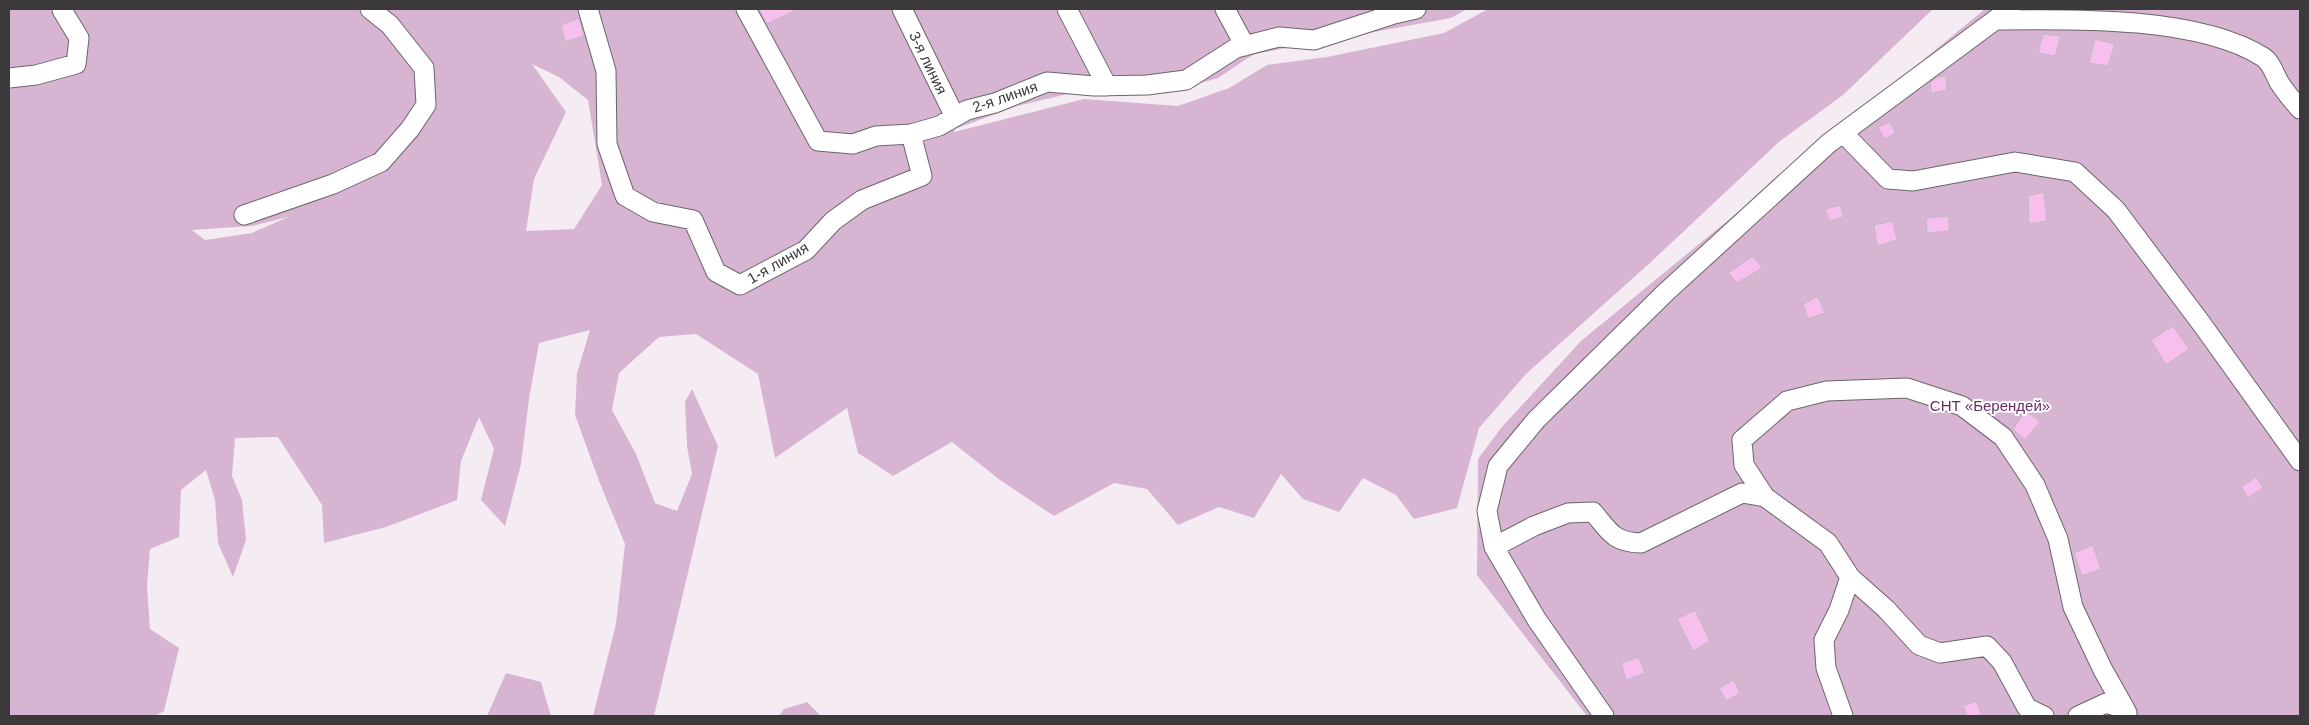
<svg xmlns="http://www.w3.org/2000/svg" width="2309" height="725" font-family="Helvetica,sans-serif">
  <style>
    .green { fill: #d7b5d2; fill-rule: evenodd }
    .building { fill: #f6bfee; stroke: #c0b8bf }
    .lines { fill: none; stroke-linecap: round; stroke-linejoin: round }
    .minor-casing { stroke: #6c656b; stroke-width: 21 }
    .minor { stroke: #fff; stroke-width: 19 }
    .labels { text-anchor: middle; stroke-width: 4; stroke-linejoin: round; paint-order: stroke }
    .street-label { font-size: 15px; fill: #3c393b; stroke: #fff }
    .park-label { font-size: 15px; fill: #6a2c65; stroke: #fff }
  </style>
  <rect width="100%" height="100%" fill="#f5ecf3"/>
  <path class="green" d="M9 9H1467L1451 18 1254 54 1218 78 1167 93H1072L1017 106 955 129 954 132 1084 99 1178 106 1229 88 1267 65 1327 57 1444 33 1488 9H1933L1843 95 1780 141 1651 262 1526 374 1479 428 1457 508 1414 519 1396 495 1363 478 1339 512 1303 499 1281 474 1254 518 1219 507 1178 525 1147 489 1114 483 1054 516 1000 480 952 442 893 476 858 453 847 408 775 458 758 374 696 334 659 337 619 373 612 410 636 454 655 503 677 511 692 474 687 446 685 402 692 389 718 446 654 716H593L616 624 625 544 599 481 575 415 577 373 590 330 539 343 529 399 521 464 505 526 481 500 494 449 479 417 461 461 457 500 386 527 324 543 322 505 278 437 235 438 232 476 242 500 246 540 233 577 218 543 215 500 206 470 181 490 179 537 150 549 147 586 150 629 179 648 164 711 155 716H9ZM532 64 559 77 588 100 602 185 574 229 526 231 534 179 566 112ZM288 217 252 233 205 240 192 230 252 226Z
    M1985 9H2300V716H1587L1477 575 1478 459 1501 428 1581 341Z
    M506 673 541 682 551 716H487Z
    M807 702 821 716H779L784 709Z"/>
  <path class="building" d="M759 9H798L767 24Z
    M579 18 584 36 565 42 561 25Z
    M2043 34 2061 36 2055 56 2038 53Z
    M2095 39 2115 44 2108 66 2089 63Z
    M1946 76 1947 90 1931 93 1930 83 1937 77Z
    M1890 122 1896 133 1884 139 1878 127Z
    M2044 192 2047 221 2029 224 2028 196Z
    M1840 205 1844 217 1829 221 1825 209Z
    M1949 216V231L1927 233 1926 218Z
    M1893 221 1897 240 1877 246 1874 225Z
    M1753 256 1762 268 1737 283 1728 273Z
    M1818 296 1825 313 1808 319 1803 304Z
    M2173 326 2189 349 2166 365 2151 340Z
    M2026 411 2040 422 2025 440 2013 429Z
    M2256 477 2263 488 2248 498 2241 487Z
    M2093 545 2101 569 2082 576 2074 553Z
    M1695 610 1710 641 1693 651 1677 619Z
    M1639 657 1645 673 1626 680 1621 663Z
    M1734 680 1740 693 1726 701 1719 688Z
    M1976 701 1982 716H1967L1963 706Z"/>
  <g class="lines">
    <defs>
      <path id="minor" d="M588 9 606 71 607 144 625 196 653 212 693 220 716 272 740 285 806 250 833 221 862 200 922 176 911 134
        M746 9 818 141 853 144 876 136 911 134 939 126 967 110 995 103 1047 82 1094 86 1147 85 1186 80 1236 48 1279 37 1314 40 1394 14
        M902 9 955 117
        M1067 9 1107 86
        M1225 9 1245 46
        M1384 10 1394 14 1416 9
        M1996 20C2072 19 2198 16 2263 57 2271 62 2275 75 2279 82 2285 92 2293 101 2300 109
        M9 78 36 75 76 64 79 38 62 10
        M1843 133 1888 179 1913 181 2015 162 2075 172 2116 210 2201 323 2300 461
        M244 215 333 184 381 162 410 129 426 105 424 68 390 25 370 9
        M1765 497 1744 465 1742 440 1787 401 1827 391 1907 388 1962 406 2003 437 2035 485 2058 539 2073 607 2103 670 2125 709
        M1494 547 1534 526 1568 513 1593 512C1610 532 1613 542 1641 543L1742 493 1765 497 1828 543 1850 577 1886 609 1919 645 1940 653 1987 646 2002 662 2027 708 2044 716
        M1604 716 1537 620 1494 547 1487 511 1498 466 1536 420 1665 293 1829 143 2010 9
        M1843 716 1826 668 1824 640 1839 610 1850 577
        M2078 716 2106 703 2125 709 2127 713"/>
    </defs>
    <use href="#minor" class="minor-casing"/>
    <use href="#minor" class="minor"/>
  </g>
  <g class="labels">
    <g class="street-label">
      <text transform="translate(928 63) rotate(64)" y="5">3-я линия</text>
      <text transform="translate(1005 97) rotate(-19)" y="5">2-я линия</text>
      <text transform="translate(778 263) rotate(-30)" y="5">1-я линия</text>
    </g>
    <g class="park-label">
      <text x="1990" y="411">СНТ «Берендей»</text>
    </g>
  </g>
  <rect width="2309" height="725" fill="none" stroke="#3c393b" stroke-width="20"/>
</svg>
